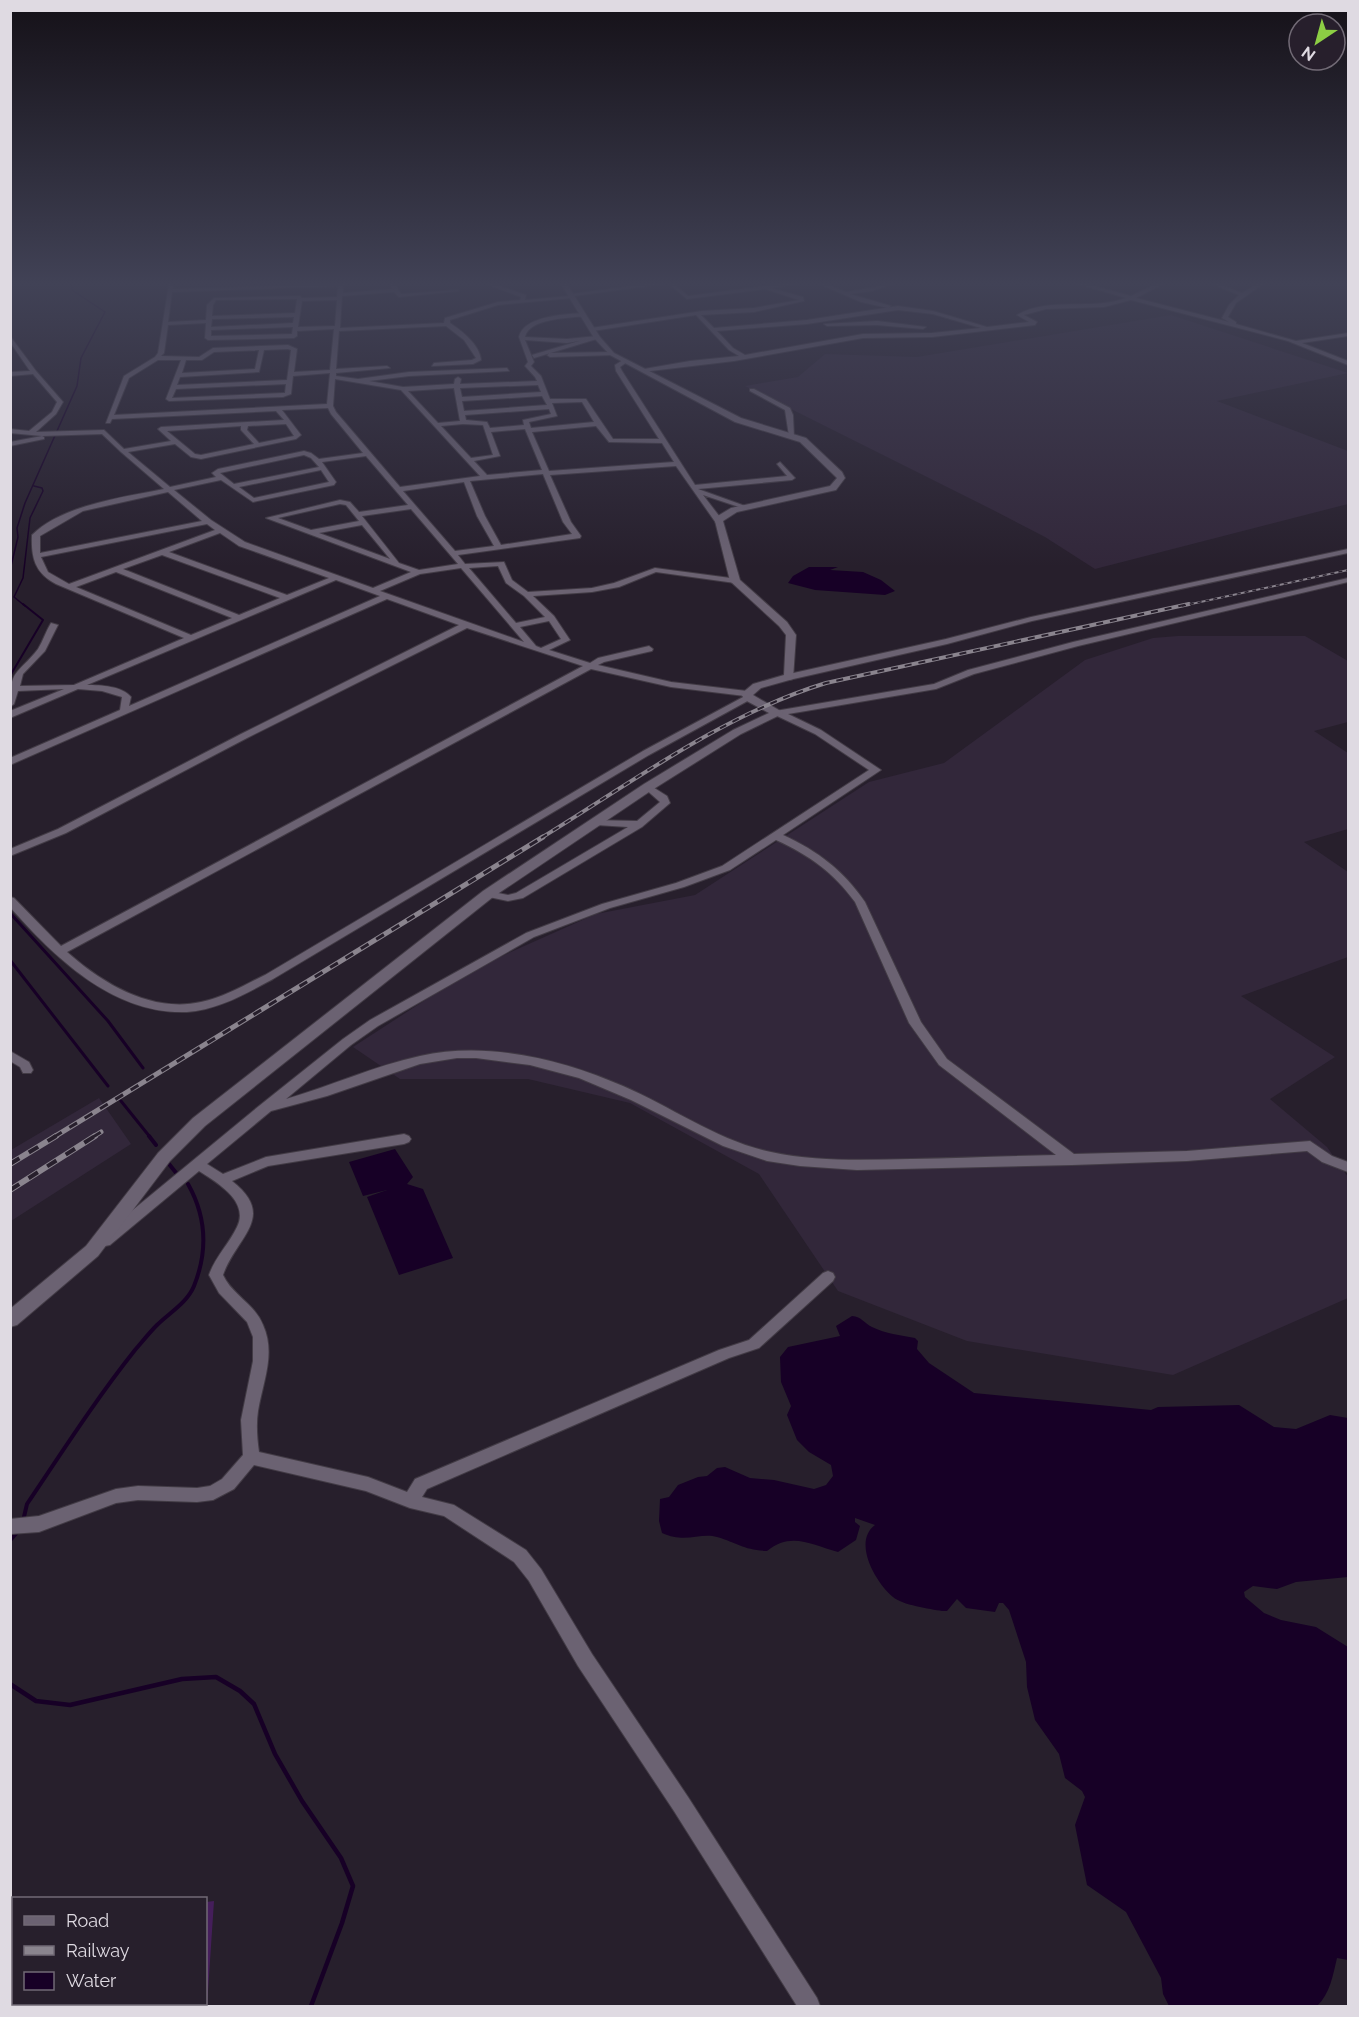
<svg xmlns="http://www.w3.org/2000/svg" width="1359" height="2017" font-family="Raleway,sans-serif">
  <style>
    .built { fill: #32273a }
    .green { fill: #451e5b }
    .water { fill: #170026 }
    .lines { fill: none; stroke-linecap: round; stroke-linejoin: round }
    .stream-far4 { stroke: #170026; stroke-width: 1.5 }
    .stream-far3 { stroke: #170026; stroke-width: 2 }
    .stream-far2 { stroke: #170026; stroke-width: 3 }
    .stream-far1 { stroke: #170026; stroke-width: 4 }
    .stream { stroke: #170026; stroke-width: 4.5 }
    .minor-casing { stroke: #423b45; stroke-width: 2 }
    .tertiary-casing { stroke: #423b45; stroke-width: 2 }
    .minor { fill: #6b6272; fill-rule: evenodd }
    .tertiary { fill: #6b6272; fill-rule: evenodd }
    .rail-far3-casing { stroke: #8a848e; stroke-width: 2 }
    .rail-far2-casing { stroke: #8a848e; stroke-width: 4 }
    .rail-far1-casing { stroke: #8a848e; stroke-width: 5 }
    .rail-casing { stroke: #8a848e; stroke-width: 6 }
    .rail-far3 { stroke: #271f2c; stroke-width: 1.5; stroke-dasharray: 4; stroke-linecap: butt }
    .rail-far2 { stroke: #271f2c; stroke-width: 2; stroke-dasharray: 7; stroke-linecap: butt }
    .rail-far1 { stroke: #271f2c; stroke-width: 3; stroke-dasharray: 9; stroke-linecap: butt }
    .rail { stroke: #271f2c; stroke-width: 4; stroke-dasharray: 11; stroke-linecap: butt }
  </style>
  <rect width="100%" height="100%" fill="#271f2c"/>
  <path class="built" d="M1171 315 1348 373 1217 401 1348 451V504L1095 569 1045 537 993 510 745 386 798 377 825 354 917 357Z
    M1178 636H1305L1348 661V722L1314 731 1348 753V829L1304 842 1348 872V957L1241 996 1335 1057 1270 1099 1327 1147 1348 1177V1298L1173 1375 967 1341 838 1291 759 1174 630 1103 528 1079H400L353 1047 473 969 596 914 695 895 869 782 944 763 1085 660 1153 638Z
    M99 1098 131 1144 11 1221V1150Z"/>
  <path class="green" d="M214 1901 207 2006H11L10 1935 13 1934 14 2004H206V1902Z"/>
  <path class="water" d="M809 567H838L830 570 863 572 881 580 895 591 885 595 815 590 788 583 793 576Z
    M395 1149 413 1177 407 1184 423 1189 453 1258 399 1275 367 1197 387 1190 363 1196 349 1162Z
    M852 1316C862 1317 864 1323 872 1327 886 1334 900 1335 915 1338L918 1341 917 1349 929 1363 974 1393 1151 1410 1158 1407 1239 1405 1274 1427 1296 1429 1330 1415 1348 1418V1577L1296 1582 1277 1589 1253 1586 1244 1592 1245 1597 1264 1613 1281 1620 1316 1627 1348 1647V1960L1337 1958C1333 1975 1330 1994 1317 2006H1169L1163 1994 1161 1978 1126 1912 1087 1885 1075 1825 1085 1797 1082 1791 1065 1778 1059 1754 1035 1720 1027 1687 1026 1662 1009 1610 1003 1603H999L995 1612 966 1608 957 1599 947 1611H942C930 1609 902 1605 893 1597 876 1583 852 1542 875 1525L855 1518V1522L860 1526 856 1540 838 1552C812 1545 791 1531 767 1551 743 1550 738 1543 717 1537 700 1532 686 1544 662 1533L659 1521 660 1499 669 1497 678 1485 698 1477 707 1476 717 1468 725 1467 750 1478 774 1480 814 1489 826 1485 833 1476 831 1465 809 1452 797 1440 787 1415 791 1406 781 1382 780 1357 788 1347 840 1336 836 1326Z"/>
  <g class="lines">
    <path class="stream-far4" d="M10 570 18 537 17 528 25 503 77 386 81 358 105 312 72 290 71 284
      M25 606 14 597 23 578 30 518 43 491 42 488 34 486"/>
    <path class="stream-far3" d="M10 676 43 620 23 604"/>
    <path class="stream-far2" d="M10 913 108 1021 143 1068
      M10 960 108 1086
      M121 1101 150 1137"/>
    <path class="stream-far1" d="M149 1136 156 1145
      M169 1164 177 1174
      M23 1521 27 1504C62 1452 96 1399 135 1350 142 1342 149 1333 157 1325 169 1313 187 1303 194 1286 208 1251 206 1216 188 1184"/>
    <path class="stream" d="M10 1540 17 1532
      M10 1684 36 1701 70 1705 182 1679 216 1677 240 1691 254 1704 275 1754 302 1801 341 1858 353 1886 342 1923 311 2006"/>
    <defs>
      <path id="minor" d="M169 284H173V289L347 284 343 286V293L392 289 390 284H395L401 294 457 290 459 291 399 297 394 292 342 296 340 328 444 323 445 318 498 302 520 300 521 297 486 284H494L526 295 525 300 569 296 571 294 646 284H663L574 296 572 298 498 305 450 320V323C462 331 480 345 481 360L473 364 432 366 434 363 472 360 476 358 464 340 446 326 339 331 336 369 387 366 390 368 336 373V376L358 379 409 372 507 368 509 371 409 376 369 381 403 387 454 384 455 379 458 377 461 379 460 384 537 381 535 377 525 366 528 362 519 337C523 316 566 314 584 313L586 316C570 318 529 318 525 337L567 339 597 336 600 338 534 358 532 355 579 341 567 343 525 340 534 362 531 366 541 376 550 399H586L613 439H659L616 371 615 365 623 360H627V362L620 367 622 371 695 485 787 476 777 464 780 462 795 478 792 480 698 489 748 507 742 508 703 495 723 521 719 523H716L676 466 550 475 571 522 581 536 580 538 458 555 465 564 504 562 512 580 528 592 592 588 614 583 655 568 738 579V583H735L656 572 619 587 592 592 533 596 554 616 570 640 549 650 590 663 598 658 649 646 653 649 652 651 604 662 598 665 671 682 747 691 750 692V696L753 698 649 755 273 979C247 993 218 1010 187 1012 114 1015 55 958 10 907V897L14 898 61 946 583 666 467 628 247 738 66 833 10 856V849L58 829 241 734 459 625 387 599 10 765V758L120 710 122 697 102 691 78 689 10 718V711L64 689 18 691 14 704 10 707C10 667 17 676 38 649 43 641 46 631 51 623L58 625 45 651 23 674 20 686 74 685 184 638 56 584C35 573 31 558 32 535 62 505 124 497 164 489L121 452 102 434 42 436 10 433V429L29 431 52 412 57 402 33 374 10 376V372L30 371 10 342V336L36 371 63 402 56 414 36 432 104 430 124 449 171 441 159 430 158 429 161 427 284 420 276 411 112 419 110 423H106L124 376 155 357 158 353ZM338 286 337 297 302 298 300 296 214 298 207 305 206 320 168 322 172 292ZM297 299 295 313 212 316 213 305 216 300ZM337 300 335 326 298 327 302 301ZM294 317 293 323 211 327 212 319ZM206 323 205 338 208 340 294 338 297 336V331L334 329 330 370 294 372 297 349 288 345 213 348 199 357 161 356 164 353 168 325ZM293 327 292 334 211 336V330ZM288 349 291 350 287 380 177 385 180 377 259 372 264 350ZM259 350 255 369 182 373 186 360H202L214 352ZM158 360H181L166 399 169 401 283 397 291 394 293 376 330 373 327 404 114 415 129 378ZM335 379 401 390 480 476 400 487 336 412 333 406ZM286 384 285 393H283L172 398 176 389ZM538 385 541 392 462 397 460 388ZM454 388 460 421 438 423 408 391ZM542 396 547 405 464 411 462 401ZM582 402 594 422 531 428 529 422 557 416 552 403ZM328 408 331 414 363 453 319 459 311 453 304 451 218 469 212 473 216 477 170 487 128 452 175 444 191 457 201 459 296 439 301 435 282 410ZM549 409 551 414 523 420 524 425 490 428 487 422 466 420 465 415ZM286 424 294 436 259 443 247 430 248 426ZM463 424 483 425 493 455 471 458 441 426ZM241 426V430L254 444 201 455 195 454 167 431ZM596 426 609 442 662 443 674 462 549 471 532 432ZM525 429 542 470 487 475 474 461 500 456 491 432ZM304 455 311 458 319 467 234 484 220 473ZM366 456 408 505 359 512 350 502 340 500 266 518 411 572 373 588 245 542 211 520 174 490 221 480 253 502 334 485 336 482 322 462ZM321 470 329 482 254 498 239 487ZM543 474 563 522 572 534 501 545 485 516 470 481ZM464 482 477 516 494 546 455 551 403 491ZM168 492 202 521 40 553V536L83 511ZM340 504 346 505 359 521 311 530 278 518ZM411 509 458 564 419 570 399 563 362 516ZM207 524 215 530 69 584 48 572 41 557ZM362 525 390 559 319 533ZM220 533 239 546 329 578 287 595 169 552ZM162 555 280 598 239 615 123 569ZM498 566 506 583 524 596 545 617 516 623 469 568ZM461 568 524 642 380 591 420 574ZM116 572 232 618 191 635 76 587ZM336 580 380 596 129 706 131 697C122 686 101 685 87 685ZM549 621 561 639 541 648 536 646 520 627ZM591 669 671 687 745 696 643 751 265 975C244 985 224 997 201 1002 152 1013 103 984 67 952Z
        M669 284H674L688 296 780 284H796L771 288 803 297 804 301 754 312 701 315 714 328 807 320 898 306 933 311 987 327 1029 322 1017 315C1050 296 1091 311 1126 298L1078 284H1087L1131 296 1156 284H1163L1136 298 1229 322 1222 318 1229 305 1239 295 1212 284H1219L1242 293 1257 284H1263L1236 303 1228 317 1236 322V324L1296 341 1348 333V336L1302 343 1348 361V365L1288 341 1131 300 1104 307 1046 309 1024 315 1037 322 1035 325 932 337 863 338 734 361 642 372 644 369 690 361 739 356 729 350 696 315 593 331 591 328 702 311 754 308 799 300 765 289 687 299ZM898 310 933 314 981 328 932 333 863 334 745 355 733 348 717 331 807 324Z
        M819 284H826L846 292 892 284 872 291 850 294 891 306 888 308 861 302Z
        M877 321 926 327 923 329 877 325 827 326 824 324Z
        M612 352 614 355 550 357 547 355 550 353Z
        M750 389H754L790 408 793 415 794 437 789 436 785 410 750 391Z
        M42 436 44 437V439L10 446V442Z
        M1348 549V553L1032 621 947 644 789 680 785 677 789 674 946 639 1031 617Z
        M1348 578V582L1078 646 974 674 936 689 788 714 821 730 881 770 783 835C818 851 844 871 865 902L921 1022 947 1059 1074 1154 1187 1151 1310 1141 1332 1156 1348 1162V1172L1322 1162 1307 1151 1187 1161 1072 1165 857 1170 800 1166 767 1161 723 1146 631 1100 579 1078 530 1065 476 1058H457L420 1064 327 1096 271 1111 207 1164 223 1174 266 1157 404 1134 409 1136 411 1139 409 1142 404 1144 268 1166 232 1181C278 1217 236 1237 223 1275 232 1295 255 1304 263 1325 276 1354 263 1381 258 1411 256 1424 257 1438 259 1452L368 1477 407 1492 415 1479 719 1350 749 1340 823 1273 828 1271 833 1273 835 1277 833 1281 759 1348 729 1358 427 1489 422 1497 454 1505 526 1550 541 1569 592 1654 688 1797 817 1998 820 2006H797L674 1811 578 1666 529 1581 514 1562 444 1516 410 1508 366 1491 254 1465 234 1489 213 1500 197 1502 138 1500 116 1503 39 1532 10 1534V1519L39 1516 116 1489 138 1486 197 1488 210 1486 222 1479 243 1455 241 1420 253 1361V1337L247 1322 219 1293 209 1275C215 1257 229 1244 237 1227 250 1201 216 1182 199 1171L110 1245 105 1246 100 1245 98 1241 100 1237 259 1106 343 1039 370 1020 526 933 602 904 676 883 722 866 869 770 815 734 775 715V711L934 684 968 670 1073 642ZM776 840C809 855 834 873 855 902L909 1023 939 1065 1056 1155C1008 1156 960 1158 911 1159 865 1160 817 1162 771 1152 718 1141 672 1107 623 1086 561 1059 487 1041 420 1056 374 1066 331 1086 286 1099L351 1045 378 1026 534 937 610 908 684 887 730 870Z
        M648 784 667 796 670 803 642 827 523 898 508 901 484 896 483 894 488 891 508 895 516 893 628 827 596 825 591 822 592 820 637 821 660 802 643 787Z
        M10 1051 29 1062 33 1070 31 1073H23L20 1067 10 1061Z"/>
      <path id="tertiary" d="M561 284H567L600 337 614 353 741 418 806 438 842 472 845 478 836 490 737 512 723 521 740 580 787 622 796 635 793 679 761 688 753 695 784 713 741 734 652 790 493 897 205 1126 170 1161 98 1256 17 1325 10 1327V1309L86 1246 158 1153 193 1118 483 891 644 784 733 730 769 713 745 700 741 694 753 684 784 675 786 635 779 626 730 581 715 521 716 517 731 508 830 486 837 478 800 442 735 422 610 355 594 338Z"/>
    </defs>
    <use href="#minor" class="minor-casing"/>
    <use href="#tertiary" class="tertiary-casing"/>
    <use href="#minor" class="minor"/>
    <use href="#tertiary" class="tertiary"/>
    <defs>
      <path id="rail-far3" d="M1182 606 1348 570"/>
      <path id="rail-far2" d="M541 838C631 783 724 714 826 683L1189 604"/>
      <path id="rail-far1" d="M54 1137 543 837
        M93 1137 101 1132"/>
      <path id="rail" d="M10 1164 56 1136
        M10 1190 95 1136"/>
    </defs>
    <use href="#rail-far3" class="rail-far3-casing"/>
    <use href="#rail-far2" class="rail-far2-casing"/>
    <use href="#rail-far1" class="rail-far1-casing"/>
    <use href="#rail" class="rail-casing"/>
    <use href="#rail-far3" class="rail-far3"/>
    <use href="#rail-far2" class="rail-far2"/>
    <use href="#rail-far1" class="rail-far1"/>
    <use href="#rail" class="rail"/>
  </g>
  <linearGradient id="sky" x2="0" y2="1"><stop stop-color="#151118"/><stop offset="0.5" stop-color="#414256"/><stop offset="1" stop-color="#414256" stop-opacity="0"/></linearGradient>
  <rect width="1359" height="567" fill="url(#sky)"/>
  <rect width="1359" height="2017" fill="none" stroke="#dfdae2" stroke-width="24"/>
  <rect x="12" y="1897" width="195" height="108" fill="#271f2c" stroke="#716a75" stroke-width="1.5"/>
  <rect x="24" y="1916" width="30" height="9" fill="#6b6272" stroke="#716a75" stroke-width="1.5"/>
  <text x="66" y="1927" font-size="18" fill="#dfdae2">Road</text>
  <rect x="24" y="1946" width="30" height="9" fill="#8a848e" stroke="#716a75" stroke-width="1.5"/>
  <text x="66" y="1957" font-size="18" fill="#dfdae2">Railway</text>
  <rect x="24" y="1972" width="30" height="18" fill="#170026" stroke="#716a75" stroke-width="1.5"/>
  <text x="66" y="1987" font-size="18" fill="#dfdae2">Water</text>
  <g transform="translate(1317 42) rotate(216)"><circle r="28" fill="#271f2c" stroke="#716a75" stroke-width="1.5"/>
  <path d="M0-4.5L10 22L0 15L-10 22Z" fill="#8dce44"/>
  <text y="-9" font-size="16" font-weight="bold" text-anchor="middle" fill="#dfdae2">N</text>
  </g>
</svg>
